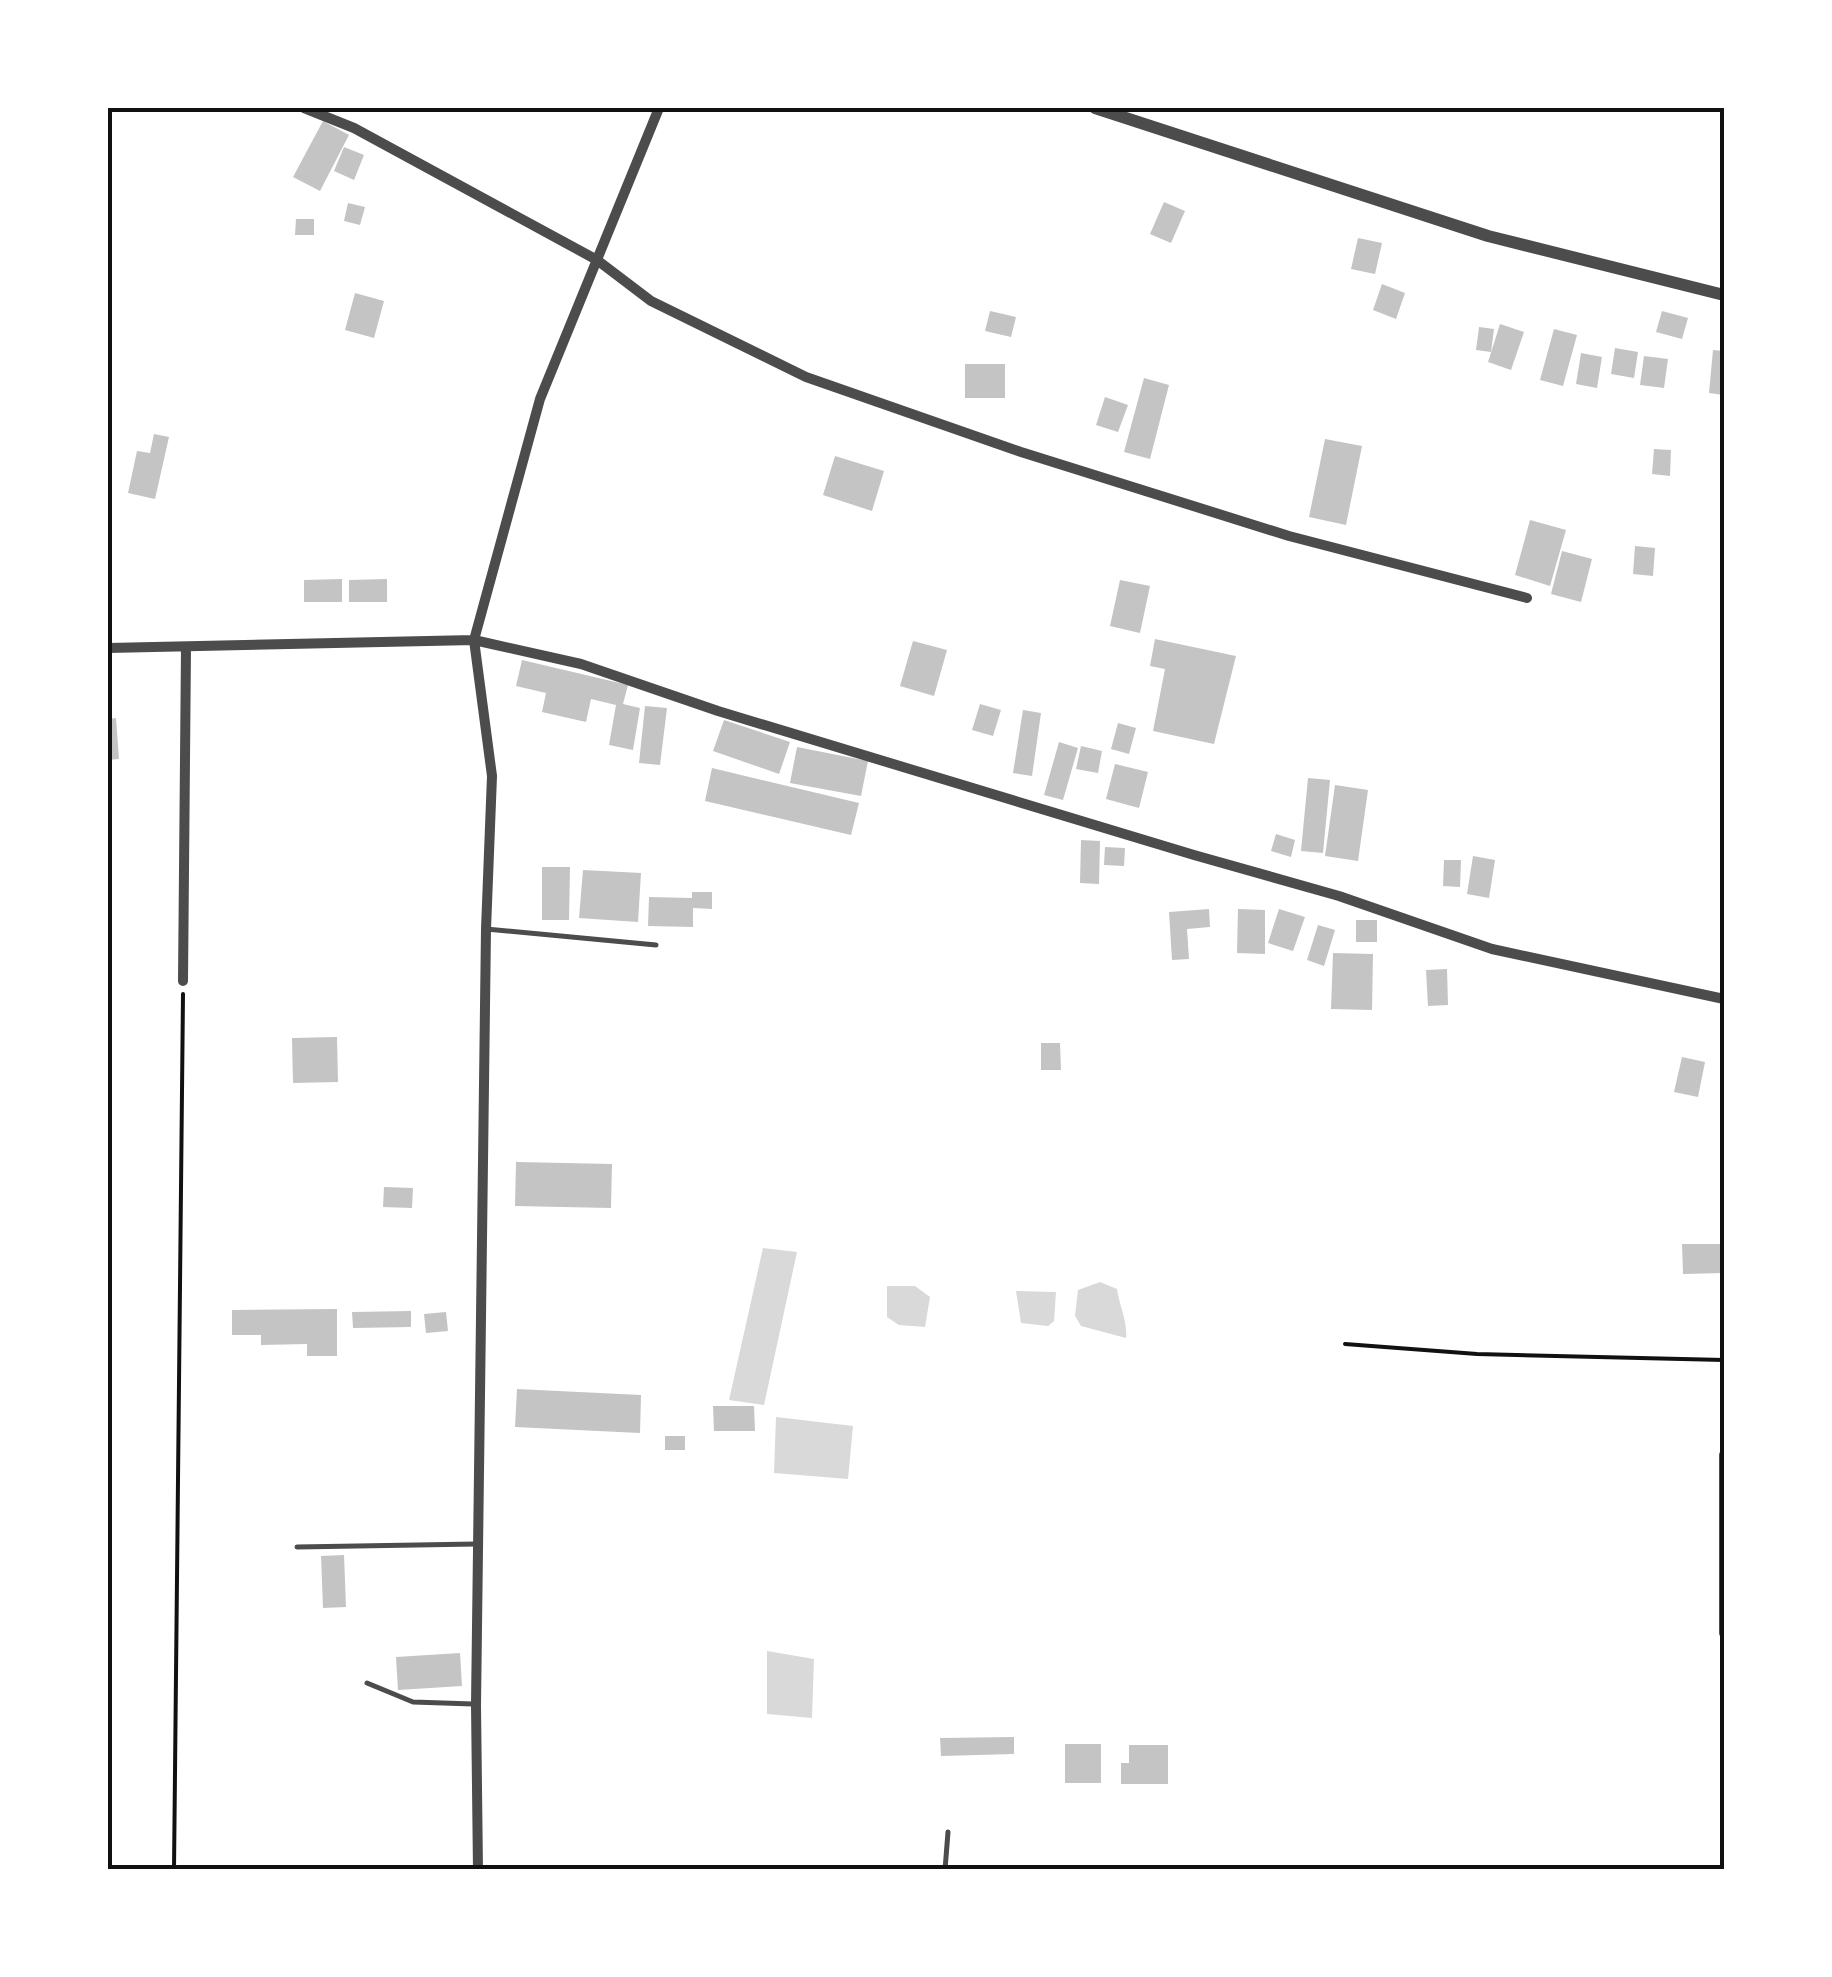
<svg xmlns="http://www.w3.org/2000/svg" width="1832" height="1977" font-family="'Roboto Serif',serif">
  <style>
    .water { fill: #d9d9d9 }
    .building { fill: #c4c4c4 }
    .lines { fill: none; stroke-linecap: round; stroke-linejoin: round }
    .path { stroke: #111; stroke-width: 4 }
    .service { stroke: #4c4c4c; stroke-width: 5 }
    .minor { stroke: #4c4c4c; stroke-width: 10 }
    .tertiary { stroke: #4c4c4c; stroke-width: 12 }
    .neatline { fill: none; stroke: #111; stroke-width: 4 }
  </style>
  <rect width="100%" height="100%" fill="#fff"/>
  <path class="water" d="M763 1248 797 1252 764 1405 729 1400Z
    M1100 1282 1117 1289C1119 1304 1128 1323 1126 1338L1081 1326 1075 1316 1078 1290Z
    M887 1286H915L930 1297 925 1327 899 1325 887 1317Z
    M1016 1291 1056 1292 1054 1321 1048 1326 1021 1323Z
    M776 1417 853 1426 848 1479 774 1473Z
    M767 1651 814 1659 812 1718 767 1714Z"/>
  <path class="building" d="M323 121 349 135 320 191 293 177Z
    M344 147 364 155 354 180 334 171Z
    M1164 202 1185 211 1171 243 1150 234Z
    M348 203 365 207 360 225 344 221Z
    M296 219H314V235H295Z
    M1358 238 1382 243 1375 274 1351 269Z
    M1382 284 1405 293 1396 319 1373 310Z
    M355 293 384 301 374 338 345 330Z
    M990 311 1016 317 1011 337 985 331Z
    M1662 311 1688 318 1682 339 1656 332Z
    M1500 324 1524 332 1511 370 1488 362Z
    M1479 327 1494 329 1491 352 1476 350Z
    M1554 329 1577 335 1563 386 1540 380Z
    M1615 348 1638 352 1634 378 1611 374Z
    M1713 350 1724 351V395L1709 393Z
    M1581 353 1602 357 1597 388 1576 384Z
    M1644 356 1668 359 1664 388 1640 385Z
    M965 364H1005V398H965Z
    M1144 378 1169 385 1150 459 1124 452Z
    M1105 397 1128 405 1118 432 1096 425Z
    M154 434 169 437 155 499 128 493 137 451 150 453Z
    M1325 439 1362 446 1346 525 1309 517Z
    M1654 449 1671 450 1670 476 1652 474Z
    M835 456 884 471 872 511 823 495Z
    M1530 520 1566 530 1550 586 1515 575Z
    M1635 546 1655 548 1653 576 1633 574Z
    M1562 551 1592 559 1581 602 1551 594Z
    M342 579V602H304V580Z
    M387 579V602H349V580Z
    M1120 580 1150 586 1140 633 1110 626Z
    M1155 639 1236 656 1214 744 1153 731 1165 669 1150 666Z
    M913 641 947 650 934 696 900 686Z
    M522 660 628 685 623 704 640 708 633 750 609 745 616 705 591 699 586 722 542 712 546 693 516 686Z
    M980 704 1001 710 993 736 972 730Z
    M645 706 667 708 660 765 639 763Z
    M1023 710 1041 713 1032 776 1013 773Z
    M116 718 119 759 108 760V719Z
    M724 720 790 742 779 774 713 751Z
    M1118 723 1136 728 1129 754 1111 749Z
    M1059 742 1078 748 1063 800 1044 795Z
    M1081 746 1102 751 1098 773 1076 769Z
    M797 747 868 761 861 796 790 783Z
    M1115 764 1148 772 1139 808 1106 799Z
    M712 768 859 803 851 835 705 801Z
    M1308 778 1330 780 1323 853 1301 851Z
    M1335 785 1368 790 1358 861 1325 856Z
    M1276 834 1295 840 1291 857 1271 851Z
    M1081 840 1100 841 1099 884 1080 883Z
    M1105 847 1125 848 1124 866 1104 865Z
    M1473 856 1495 860 1489 898 1467 894Z
    M1444 860H1461L1460 887 1443 886Z
    M542 867H570L569 920H542Z
    M583 870 641 873 638 922 579 918Z
    M692 892H712V909L693 908V927L648 926 649 897 692 898Z
    M1209 909 1210 927 1187 929 1189 959 1172 960 1169 912Z
    M1238 909 1265 910V954L1237 953Z
    M1279 909 1305 917 1293 951 1268 943Z
    M1356 920H1377V942H1356Z
    M1318 925 1335 930 1324 966 1307 960Z
    M1333 953 1373 954 1372 1010 1331 1009Z
    M1447 969 1448 1005 1428 1006 1426 970Z
    M337 1037 338 1082 293 1083 292 1038Z
    M1041 1043H1060L1061 1070H1041Z
    M1682 1057 1705 1062 1698 1097 1674 1092Z
    M516 1162 612 1164 611 1208 515 1206Z
    M384 1187 413 1188 412 1208 383 1207Z
    M1682 1244H1724V1273L1683 1274Z
    M337 1309V1356H307V1344L261 1345V1335H232V1310Z
    M411 1311V1327L353 1328 352 1312Z
    M446 1312 448 1331 426 1333 424 1314Z
    M517 1389 641 1395 640 1433 515 1427Z
    M713 1406H754L755 1431H714Z
    M665 1436H685V1450H665Z
    M344 1555 346 1607 323 1608 321 1556Z
    M460 1653 462 1686 398 1690 396 1657Z
    M1014 1737V1754L941 1756 940 1738Z
    M1065 1744H1101V1783H1065Z
    M1129 1745H1168V1784H1121V1763H1129Z"/>
  <g class="lines">
    <path class="path" d="M1345 1344 1477 1354 1724 1360
      M174 1870 183 994"/>
    <path class="service" d="M486 929 656 945
      M297 1547 476 1544
      M367 1683 413 1702 473 1704
      M945 1870 948 1832"/>
    <path class="minor" d="M304 108 354 128 597 260 651 301 806 377 1021 452 1289 536 1527 598
      M108 648 474 640 581 664 718 711 1194 855 1339 896 1492 949 1724 999
      M183 981 186 648
      M1724 1455V1633
      M478 1870 476 1705 486 929 492 776 474 640 540 399 659 108"/>
    <path class="tertiary" d="M1095 108 1488 236 1724 295"/>
  </g>
  <rect width="1832" height="1977" fill="none" stroke="#ffffff" stroke-width="220"/>
  <rect x="110" y="110" width="1612" height="1757" class="neatline"/>
</svg>
